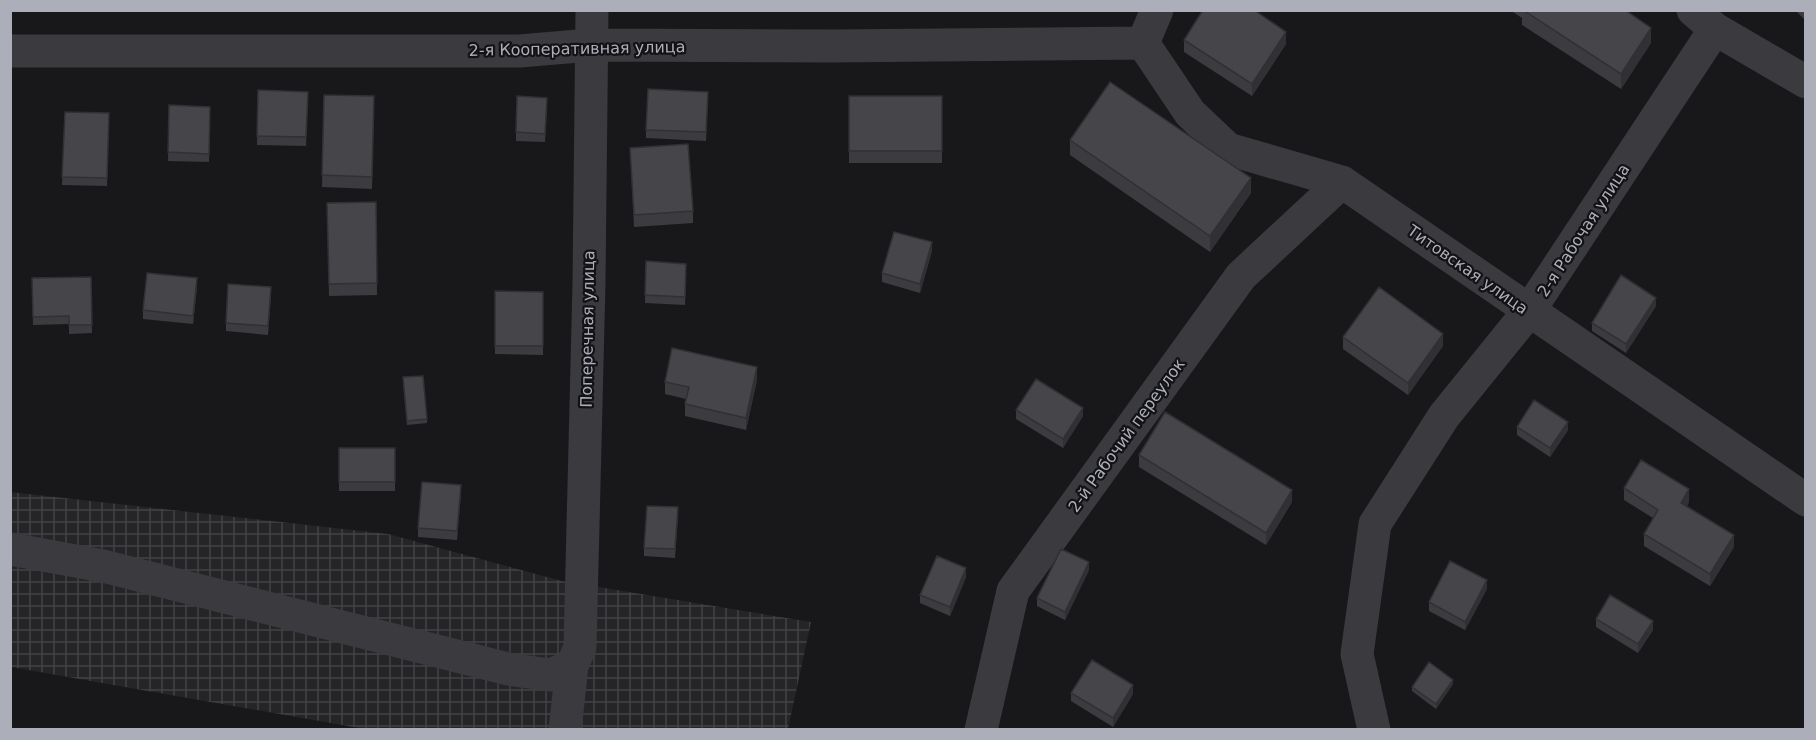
<svg xmlns="http://www.w3.org/2000/svg" width="1816" height="740" font-family="'DejaVu Sans',sans-serif">
  <style>
    .industrial { fill: url(#industrial-grid) }
    .lines { fill: none; stroke-linecap: round; stroke-linejoin: round }
    .minor { stroke: #3a3a3f; stroke-width: 33 }
    .wall { fill: #3c3b40 }
    .shaded-wall { fill: #313034 }
    .building { fill: #46454a; stroke: #313034; stroke-width: 1.5 }
    .labels { text-anchor: middle; stroke-width: 4.5; stroke-linejoin: round; paint-order: stroke }
    .street-label { font-size: 16px; fill: #acaeb9; stroke: #131315 }
  </style>
  <defs>
    <pattern id="industrial-grid" width="8" height="8" patternUnits="userSpaceOnUse" patternTransform="scale(1.5)"><rect width="8" height="8" fill="#252427"/><path d="M0 4h8M4 0v8" fill="none" stroke="#424144"/></pattern>
  </defs>
  <rect width="100%" height="100%" fill="#18181a"/>
  <path class="industrial" d="M10 492 388 534 562 581 811 622 788 729H365L11 667Z"/>
  <g class="lines">
    <path class="minor" d="M1693 10 1715 29 1806 82
      M1143 43 1190 113 1228 149 1342 182 1806 500
      M1143 43 1157 10
      M10 51H519L591 45 833 46 1143 43
      M10 549 103 566 508 669 550 675 572 666 580 647 589 283 592 10
      M565 730 572 666
      M981 730 1013 591 1241 276 1342 182
      M1374 730 1357 654 1375 524 1444 416 1529 311 1715 29"/>
  </g>
  <path class="wall" d="M1510 10H1625L1651 43 1621 89 1522 25V18Z
    M1795 10H1806V21Z
    M1184 40 1286 44 1252 96 1184 52Z
    M258 90 308 92 306 146 257 145Z
    M324 95 374 96 372 189 322 187Z
    M849 96H942V163H849Z
    M708 100 706 141 646 138V130Z
    M169 105 210 107 209 162 168 161Z
    M547 107 545 142 516 141V132Z
    M65 112 109 113 107 186 62 185Z
    M1070 140 1251 193 1210 252 1070 155Z
    M630 148 693 211V223L634 227Z
    M376 202 377 295 329 296 327 203Z
    M932 251 920 293 882 282V273Z
    M646 261 686 264 685 305 645 303Z
    M91 277 92 333 69 334V324L33 325 32 278Z
    M197 287 193 324 143 319V310Z
    M495 291 543 292V355L495 354Z
    M271 295 268 335 226 331V323Z
    M1656 306 1626 353 1592 331V323Z
    M1343 337 1443 346 1408 395 1343 349Z
    M757 380 746 430 685 416V404L686 399 665 394V382Z
    M403 382 427 419V423L407 425Z
    M1016 410 1083 416 1063 448 1016 419Z
    M1517 427 1568 430 1550 457 1517 435Z
    M339 448H395V491H339Z
    M1139 455 1292 502 1266 545 1139 467Z
    M1624 488 1689 502 1687 506 1734 547 1710 586 1644 546V534L1653 518 1624 500Z
    M461 494 457 540 418 537V528Z
    M678 516 675 558 644 556V548Z
    M1089 570 1065 620 1037 606V598Z
    M966 577 950 616 920 603V595Z
    M1487 589 1465 630 1429 611V602Z
    M1596 619 1653 630 1638 653 1596 627Z
    M1453 684 1436 709 1412 691V687Z
    M1071 693 1133 694 1113 727 1071 701Z"/>
  <path class="shaded-wall" d="M1651 28V43L1621 89V74Z
    M1286 32V44L1252 96V84Z
    M1251 178V193L1210 252V236Z
    M932 242V251L920 293V284Z
    M197 278V287L193 324V316Z
    M1656 298V306L1626 353V344Z
    M1443 334V346L1408 395V383Z
    M757 367V380L746 430V418Z
    M1083 408V416L1063 448V439Z
    M1568 422V430L1550 457V448Z
    M1689 489V502L1681 515V503Z
    M1292 490V502L1266 545V533Z
    M1734 535V547L1710 586V574Z
    M1089 562V570L1065 620V612Z
    M966 568V577L950 616V607Z
    M1487 580V589L1465 630V622Z
    M1653 621V630L1638 653V644Z
    M1453 680V684L1436 709V704Z
    M1133 685V694L1113 727V718Z"/>
  <path class="building" d="M1203 10H1254L1286 32 1252 84 1184 40Z
    M1523 10H1625L1651 28 1621 74Z
    M1110 82 1251 178 1210 236 1070 140Z
    M648 89 708 92 706 132 646 130Z
    M258 90 308 92 306 137 257 136Z
    M324 95 374 96 372 177 322 175Z
    M517 96 547 98 545 134 516 132Z
    M849 96H942V151H849Z
    M169 105 210 107 209 154 168 152Z
    M65 112 109 113 107 178 62 177Z
    M688 144 693 211 634 215 630 148Z
    M376 202 377 283 329 284 327 203Z
    M894 232 932 242 920 284 882 273Z
    M646 261 686 264 685 297 645 295Z
    M147 273 197 278 193 316 143 310Z
    M1621 275 1656 298 1626 344 1592 323Z
    M91 277 92 325H69V316L33 317 32 278Z
    M228 284 271 287 268 326 226 323Z
    M1379 287 1443 334 1408 383 1343 337Z
    M495 291 543 292V346H495Z
    M672 348 757 367 746 418 685 404 689 387 665 382Z
    M423 376 427 419 407 421 403 377Z
    M1036 379 1083 408 1063 439 1016 410Z
    M1534 400 1568 422 1550 448 1517 427Z
    M1165 412 1292 490 1266 533 1139 455Z
    M339 448H395V482H339Z
    M1641 460 1689 489 1681 503 1734 535 1710 574 1644 534 1658 510 1624 488Z
    M422 482 461 485 457 531 418 528Z
    M647 506 678 507 675 549 644 548Z
    M1061 549 1089 562 1065 612 1037 598Z
    M937 556 966 568 950 607 920 595Z
    M1450 561 1487 580 1465 622 1429 602Z
    M1610 595 1653 621 1638 644 1596 619Z
    M1092 660 1133 685 1113 718 1071 693Z
    M1429 662 1453 680 1436 704 1412 687Z"/>
  <g class="labels">
    <g class="street-label">
      <text transform="translate(577 48) rotate(-1)" y="6">2-я Кооперативная улица</text>
      <text transform="translate(1583 230) rotate(-57)" y="6">2-я Рабочая улица</text>
      <text transform="translate(1468 269) rotate(35)" y="6">Титовская улица</text>
      <text transform="translate(587 329) rotate(-89)" y="6">Поперечная улица</text>
      <text transform="translate(1126 435) rotate(-54)" y="6">2-й Рабочий переулок</text>
    </g>
  </g>
  <rect width="1816" height="740" fill="none" stroke="#acaeb9" stroke-width="24"/>
</svg>
